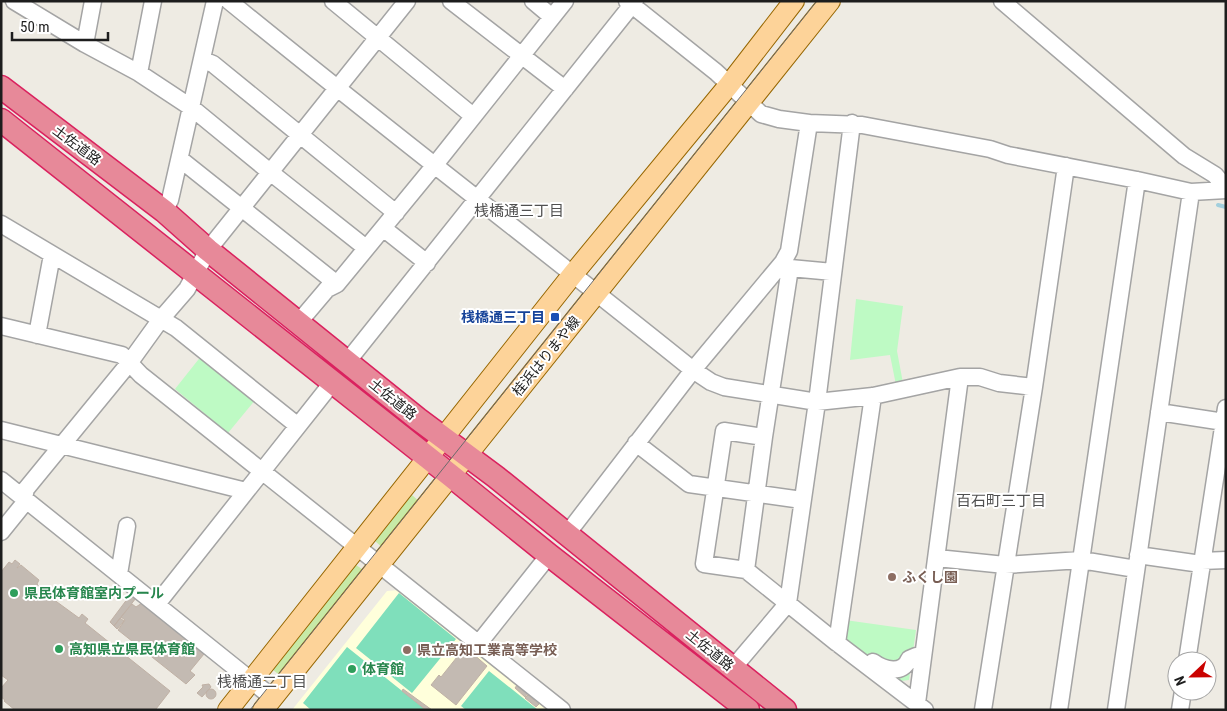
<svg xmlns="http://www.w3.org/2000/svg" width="1227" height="711" font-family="'Roboto Condensed','Noto Sans JP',sans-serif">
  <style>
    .education { fill: #ffffdb }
    .grass { fill: #c7eaa7 }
    .park { fill: #befac4 }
    .pitch { fill: #7fdfbb }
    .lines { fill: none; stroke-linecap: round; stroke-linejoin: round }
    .stream { stroke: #a2cfdd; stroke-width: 4 }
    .building { fill: #c3bab2; stroke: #c0b1a5 }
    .minor-casing { stroke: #a4a4a4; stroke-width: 19 }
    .major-casing { stroke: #966600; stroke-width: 22 }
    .highway-casing { stroke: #da225f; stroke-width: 25 }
    .minor { stroke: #fff; stroke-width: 16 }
    .major { stroke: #fdd399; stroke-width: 20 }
    .highway { stroke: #e78999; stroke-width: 22 }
    .tram { stroke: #6b6b6b; stroke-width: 1 }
    .transit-dot { fill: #1a4fb4; stroke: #fff; stroke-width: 2 }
    .education-dot { fill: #8d6e63; stroke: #fff; stroke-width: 2 }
    .leisure-dot { fill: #2e9e5b; stroke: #fff; stroke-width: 2 }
    .labels { text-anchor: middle; stroke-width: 4; stroke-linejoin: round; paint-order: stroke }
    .street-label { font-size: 14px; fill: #1d1d1d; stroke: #fff }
    .transit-label { font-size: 14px; font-weight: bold; fill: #164399; stroke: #fff; text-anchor: end }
    .education-label { font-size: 14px; font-weight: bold; fill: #785e54; stroke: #fff; text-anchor: start }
    .leisure-label { font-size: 14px; font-weight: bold; fill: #27864d; stroke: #fff; text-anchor: start }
    .neighbourhood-label { font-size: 15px; fill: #505050; stroke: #fff }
  </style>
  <rect width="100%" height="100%" fill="#eeebe3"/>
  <path class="education" d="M399 590 550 710H292L387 591Z"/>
  <path class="grass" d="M412 495 421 503 384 549 375 541Z
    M356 565 365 571 281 676 273 670Z"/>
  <path class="park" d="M856 299 903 306 897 351 903 383 896 385 890 355 850 360Z
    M202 355 256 399 228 433 175 389Z
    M845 620 916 630 909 680 901 681 847 643 843 636Z"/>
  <path class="pitch" d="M399 593 456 639 412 693 356 648Z
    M347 647 426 710H311L303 703Z
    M489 671 538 710H466L461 706Z"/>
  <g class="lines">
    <path class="stream" d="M1218 205 1226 207"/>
  </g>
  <path class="building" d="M15 560 20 564 17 568 21 565 39 580 37 584 46 594 79 618 82 614 88 619 85 623 170 691 156 709 157 710H15L4 701 5 700 1 697V688L8 680 1 675V572L9 562 12 564Z
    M131 594 136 598 114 626 110 622Z
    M142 603 204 654 190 671 195 675 186 684 118 630 125 620 121 617 132 604 136 607Z
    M120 618 124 621 117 629 114 626Z
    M465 647 487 666 456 705 431 685 439 675 441 677Z
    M209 684 211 687 202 697 197 693 203 687 202 685Z
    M517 685 528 693 525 697 515 688Z
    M403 689 432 710H426L402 691Z
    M206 694a5 5 0 1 1 10 0a5 5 0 1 1-10 0Z
    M528 695 539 704 536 707 525 698Z"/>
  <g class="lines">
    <defs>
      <path id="minor" d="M14 1 85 44 139 73 192 108 270 172 366 248
        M229 1C382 126 539 246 693 370L711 382 724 387 817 402 873 396 960 377H980L999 383 1034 387
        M333 1 473 116
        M451 1 565 89
        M533 1 552 17
        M627 1 716 72 761 114 779 119 809 123 862 125 990 149 1008 155 1137 180 1191 192 1226 190
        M1002 1 1184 156 1215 175 1226 188
        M85 44 93 1
        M203 60 213 64 396 213
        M139 73 153 1
        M180 159 337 284
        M164 211 170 200 215 1
        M1 224 176 328 298 426
        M383 228 427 263
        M783 262 790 268 833 272
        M299 322 327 289 337 284 434 166 565 1
        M1 326 122 355 141 375 562 710
        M37 335 52 255
        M347 362 635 1
        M1159 412 1224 422
        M1 430 246 491
        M764 437 724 431 704 564 746 570 837 643 925 710
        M636 443 689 484 802 500
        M1 480 273 698
        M1 532 22 506 26 489 130 362 161 319 187 289 208 250 407 1
        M567 534 693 370 783 262 789 251 809 123
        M1138 555 1201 564
        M937 558 1005 565 1081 560 1136 569
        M1202 561 1226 560
        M746 570 764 437 790 268
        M119 574 127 526
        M157 604 332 383
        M479 643 549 555
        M837 643 873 396
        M1187 661 1226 408
        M873 662C884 670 903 675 909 659L916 656
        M733 668 788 603 817 402 852 123
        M917 703 960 377
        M983 710 1034 387 1066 166
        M1059 710 1137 180
        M1116 710 1191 192
        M1180 710 1183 691"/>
      <path id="major" d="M228 710 573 274 729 85 794 1
        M263 710 830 1"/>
      <path id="highway" d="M1 87 164 211 208 250 418 419 496 477 785 710
        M1 120 450 475 549 555 748 710"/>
    </defs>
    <use href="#minor" class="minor-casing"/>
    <use href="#major" class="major-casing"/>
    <use href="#highway" class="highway-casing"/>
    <use href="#minor" class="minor"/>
    <use href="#major" class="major"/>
    <use href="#highway" class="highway"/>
    <path class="tram" d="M250 710 817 1"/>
  </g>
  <rect class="transit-dot" x="550" y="312" width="10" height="10" rx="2.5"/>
  <g class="education-dot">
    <circle cx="892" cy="577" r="5"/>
    <circle cx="407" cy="650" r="5"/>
  </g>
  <g class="leisure-dot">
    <circle cx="14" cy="593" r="5"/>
    <circle cx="59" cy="649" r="5"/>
    <circle cx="352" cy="669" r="5"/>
  </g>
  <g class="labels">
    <g class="street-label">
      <text transform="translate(77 145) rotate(37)" y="5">土佐道路</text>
      <text transform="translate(546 356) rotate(-51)" y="5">桂浜はりまや線</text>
      <text transform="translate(393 399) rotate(39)" y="5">土佐道路</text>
      <text transform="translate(710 650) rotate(39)" y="5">土佐道路</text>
    </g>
    <g class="transit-label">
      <text x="545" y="322">桟橋通三丁目</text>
    </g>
    <g class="education-label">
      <text x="902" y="582">ふくし園</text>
      <text x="417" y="655">県立高知工業高等学校</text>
    </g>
    <g class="leisure-label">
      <text x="24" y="598">県民体育館室内プール</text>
      <text x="69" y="654">高知県立県民体育館</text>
      <text x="362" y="674">体育館</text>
    </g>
    <g class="neighbourhood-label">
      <text x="519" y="216">桟橋通三丁目</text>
      <text x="1001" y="506">百石町三丁目</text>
      <text x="262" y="687">桟橋通二丁目</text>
    </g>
  </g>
  <rect width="1227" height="711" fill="none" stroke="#1d1d1d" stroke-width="5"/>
  <g transform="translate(1192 676) rotate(248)"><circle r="24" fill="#ffffff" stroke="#a5a5a5"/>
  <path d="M0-4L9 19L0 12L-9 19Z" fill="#ca0200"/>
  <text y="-8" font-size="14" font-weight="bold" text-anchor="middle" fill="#1d1d1d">N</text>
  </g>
  <path d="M12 32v8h96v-8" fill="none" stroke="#1d1d1d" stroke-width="2.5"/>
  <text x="20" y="32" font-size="15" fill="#1d1d1d" stroke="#ffffff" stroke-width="4" paint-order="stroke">50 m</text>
</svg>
